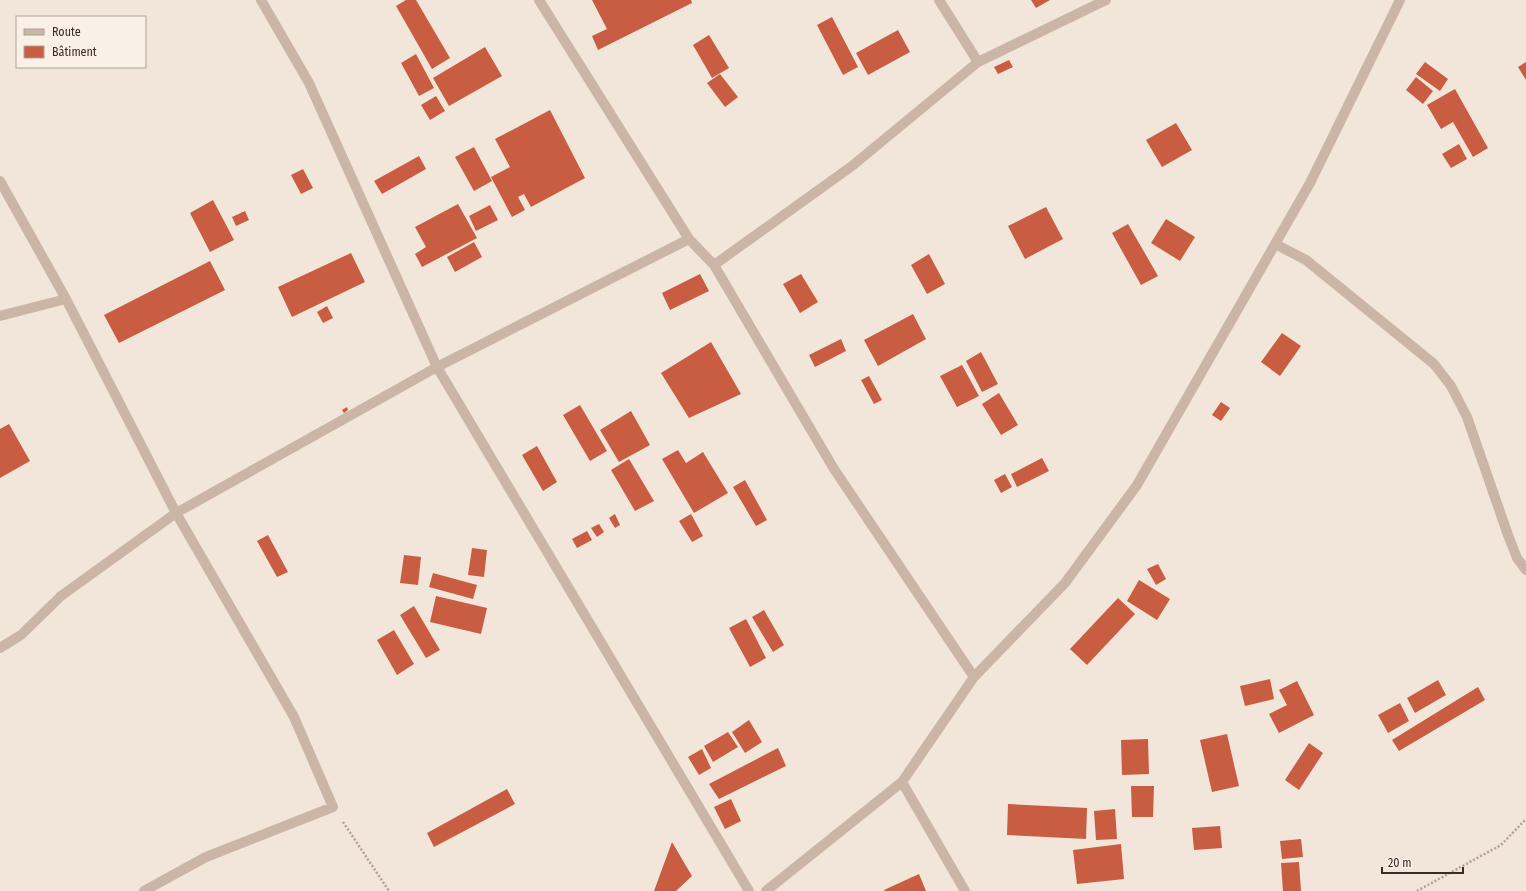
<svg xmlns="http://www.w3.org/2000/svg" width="1526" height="891" viewBox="0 0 1526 891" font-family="'Fira Sans Condensed',sans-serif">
  <rect width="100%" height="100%" fill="#f2e5da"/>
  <path fill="#c85d42" d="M406 0H416L450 58 432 69 396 6Z
    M592 0H691L692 3 598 50 592 36 607 29Z
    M1031 0H1050L1036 8Z
    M832 17 858 67 843 75 817 25Z
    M898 30 910 52 868 75 856 53Z
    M709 35 729 68 712 78 693 45Z
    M485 47 502 76 449 106 433 78Z
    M416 54 434 88 419 96 401 63Z
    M1009 60 1013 67 998 74 994 67Z
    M1425 62 1448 79 1440 91 1416 74Z
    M1526 62V80L1518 67Z
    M720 74 738 97 725 107 707 83Z
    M1416 77 1433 91 1423 104 1406 90Z
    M1455 89 1488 148 1473 157 1453 122 1441 129 1427 105Z
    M436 96 445 111 430 120 421 105Z
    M550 110 585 178 531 207 524 194 518 197 525 210 512 217 491 177 510 167 495 139Z
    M1176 123 1192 150 1162 167 1146 140Z
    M1459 144 1467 159 1451 168 1442 154Z
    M474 147 492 181 474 191 455 157Z
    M419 156 426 169 382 194 374 181Z
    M303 169 313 188 301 194 291 175Z
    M213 200 234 240 210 252 190 213Z
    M458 204 477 238 422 267 415 254 426 247 415 227Z
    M490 205 498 220 476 231 469 216Z
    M1046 207 1063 239 1025 259 1008 226Z
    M245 211 249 220 236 226 232 217Z
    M1166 219 1195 237 1180 261 1151 243Z
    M1128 224 1158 276 1141 285 1112 233Z
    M474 242 482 257 455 272 447 257Z
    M351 253 365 282 292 317 278 287Z
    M929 254 945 284 927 294 911 265Z
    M210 261 225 290 119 343 104 315Z
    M700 274 709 291 670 310 662 293Z
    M801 274 818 302 800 313 783 284Z
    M327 306 333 318 323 323 317 312Z
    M913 314 926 339 878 366 864 340Z
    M1282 333 1301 346 1280 376 1261 362Z
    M841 339 846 351 815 367 809 355Z
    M711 342 741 394 689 418 661 373Z
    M981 352 998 384 982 392 966 361Z
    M962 365 979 396 957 407 940 376Z
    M869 376 882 400 874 404 861 380Z
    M999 393 1018 425 1001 435 982 404Z
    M1221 402 1230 408 1221 421 1212 415Z
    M580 405 607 451 590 461 563 415Z
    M347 407 348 410 344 413 342 410Z
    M631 411 650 445 619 462 600 430Z
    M9 424 30 461 0 478V429Z
    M537 446 557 482 543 491 522 455Z
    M678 450 686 463 703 452 728 493 694 513 662 459Z
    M1042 458 1049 471 1017 487 1011 474Z
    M629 459 654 501 635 511 611 470Z
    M1005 474 1012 487 1001 493 994 480Z
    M745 480 767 520 756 526 733 487Z
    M615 514 620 525 615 528 609 518Z
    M691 514 703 536 692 542 679 521Z
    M599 524 604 532 597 537 591 528Z
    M587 531 592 540 577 548 572 539Z
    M268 535 288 572 277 577 257 541Z
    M472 548 487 550 484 577 468 575Z
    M404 555 421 557 418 585 400 583Z
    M1158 564 1166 579 1156 585 1147 569Z
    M433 573 477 585 473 599 429 587Z
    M1139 580 1170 599 1157 620 1127 601Z
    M436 596 487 608 481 634 430 622Z
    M1118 598 1135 614 1087 665 1070 649Z
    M414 606 440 650 426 658 400 615Z
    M764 610 784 645 773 652 752 617Z
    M746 619 766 658 750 667 729 628Z
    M394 630 414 664 397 675 377 640Z
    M1270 679 1274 699 1245 706 1240 686Z
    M1438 680 1446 695 1415 713 1407 698Z
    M1297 681 1314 715 1279 733 1269 714 1287 705 1279 690Z
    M1478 687 1485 700 1399 751 1392 740Z
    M1400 703 1409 721 1388 733 1378 715Z
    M749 720 762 742 745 753 732 732Z
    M728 732 738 747 713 762 704 746Z
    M1227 734 1239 786 1212 792 1200 740Z
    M1148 739 1149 774 1122 775 1121 740Z
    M1309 743 1323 753 1299 790 1285 780Z
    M778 748 786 766 719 799 709 784Z
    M702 749 711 768 699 775 688 757Z
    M1131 786H1154L1153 817H1132Z
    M507 789 515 804 434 847 427 833Z
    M731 799 741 821 725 829 714 807Z
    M1008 804 1087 808 1086 839 1007 835Z
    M1115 809 1117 839 1096 840 1094 811Z
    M1220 826 1222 848 1194 850 1192 828Z
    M1301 839 1303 857 1282 859 1280 841Z
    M672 842 692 876 676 891H654Z
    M1121 844 1124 879 1077 884 1073 850Z
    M1299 862 1301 891H1283L1281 863Z
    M919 874 926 891H885L884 890Z"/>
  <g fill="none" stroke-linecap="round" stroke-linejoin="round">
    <path stroke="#b69f90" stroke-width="2.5" stroke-dasharray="2 2" stroke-linecap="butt" d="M343 822 389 891
      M1417 891 1501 845 1526 819"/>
    <path stroke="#cab5a6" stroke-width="10" d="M261 0 309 83 437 367 749 891
      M539 0 689 239 714 265 834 469 974 677
      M939 0 978 62
      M0 181 66 299 176 513 294 717 333 807 206 857 144 891
      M1275 244 1306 260 1434 364 1451 386 1467 417 1508 535 1517 558 1526 570
      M714 265 852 166 978 62 1106 0
      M0 316 66 299
      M0 648 21 635 61 596 176 513 437 367 689 239
      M902 782 965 891
      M766 891 902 782 974 677 1065 583 1137 485 1310 183 1400 0"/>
  </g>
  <rect x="16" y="16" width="130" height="52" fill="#f9f0e6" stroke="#aba19a"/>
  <rect x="24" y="29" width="20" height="6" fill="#cab5a6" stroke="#aba19a"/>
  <text x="52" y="36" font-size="12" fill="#362b27">Route</text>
  <rect x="24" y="46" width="20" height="12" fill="#c85d42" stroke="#aba19a"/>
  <text x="52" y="56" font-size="12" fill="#362b27">Bâtiment</text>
  <path d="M1382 867v6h81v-6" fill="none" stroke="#362b27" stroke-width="2"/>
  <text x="1388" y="867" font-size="12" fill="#362b27" stroke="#f9f0e6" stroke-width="3" paint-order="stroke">20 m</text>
</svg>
